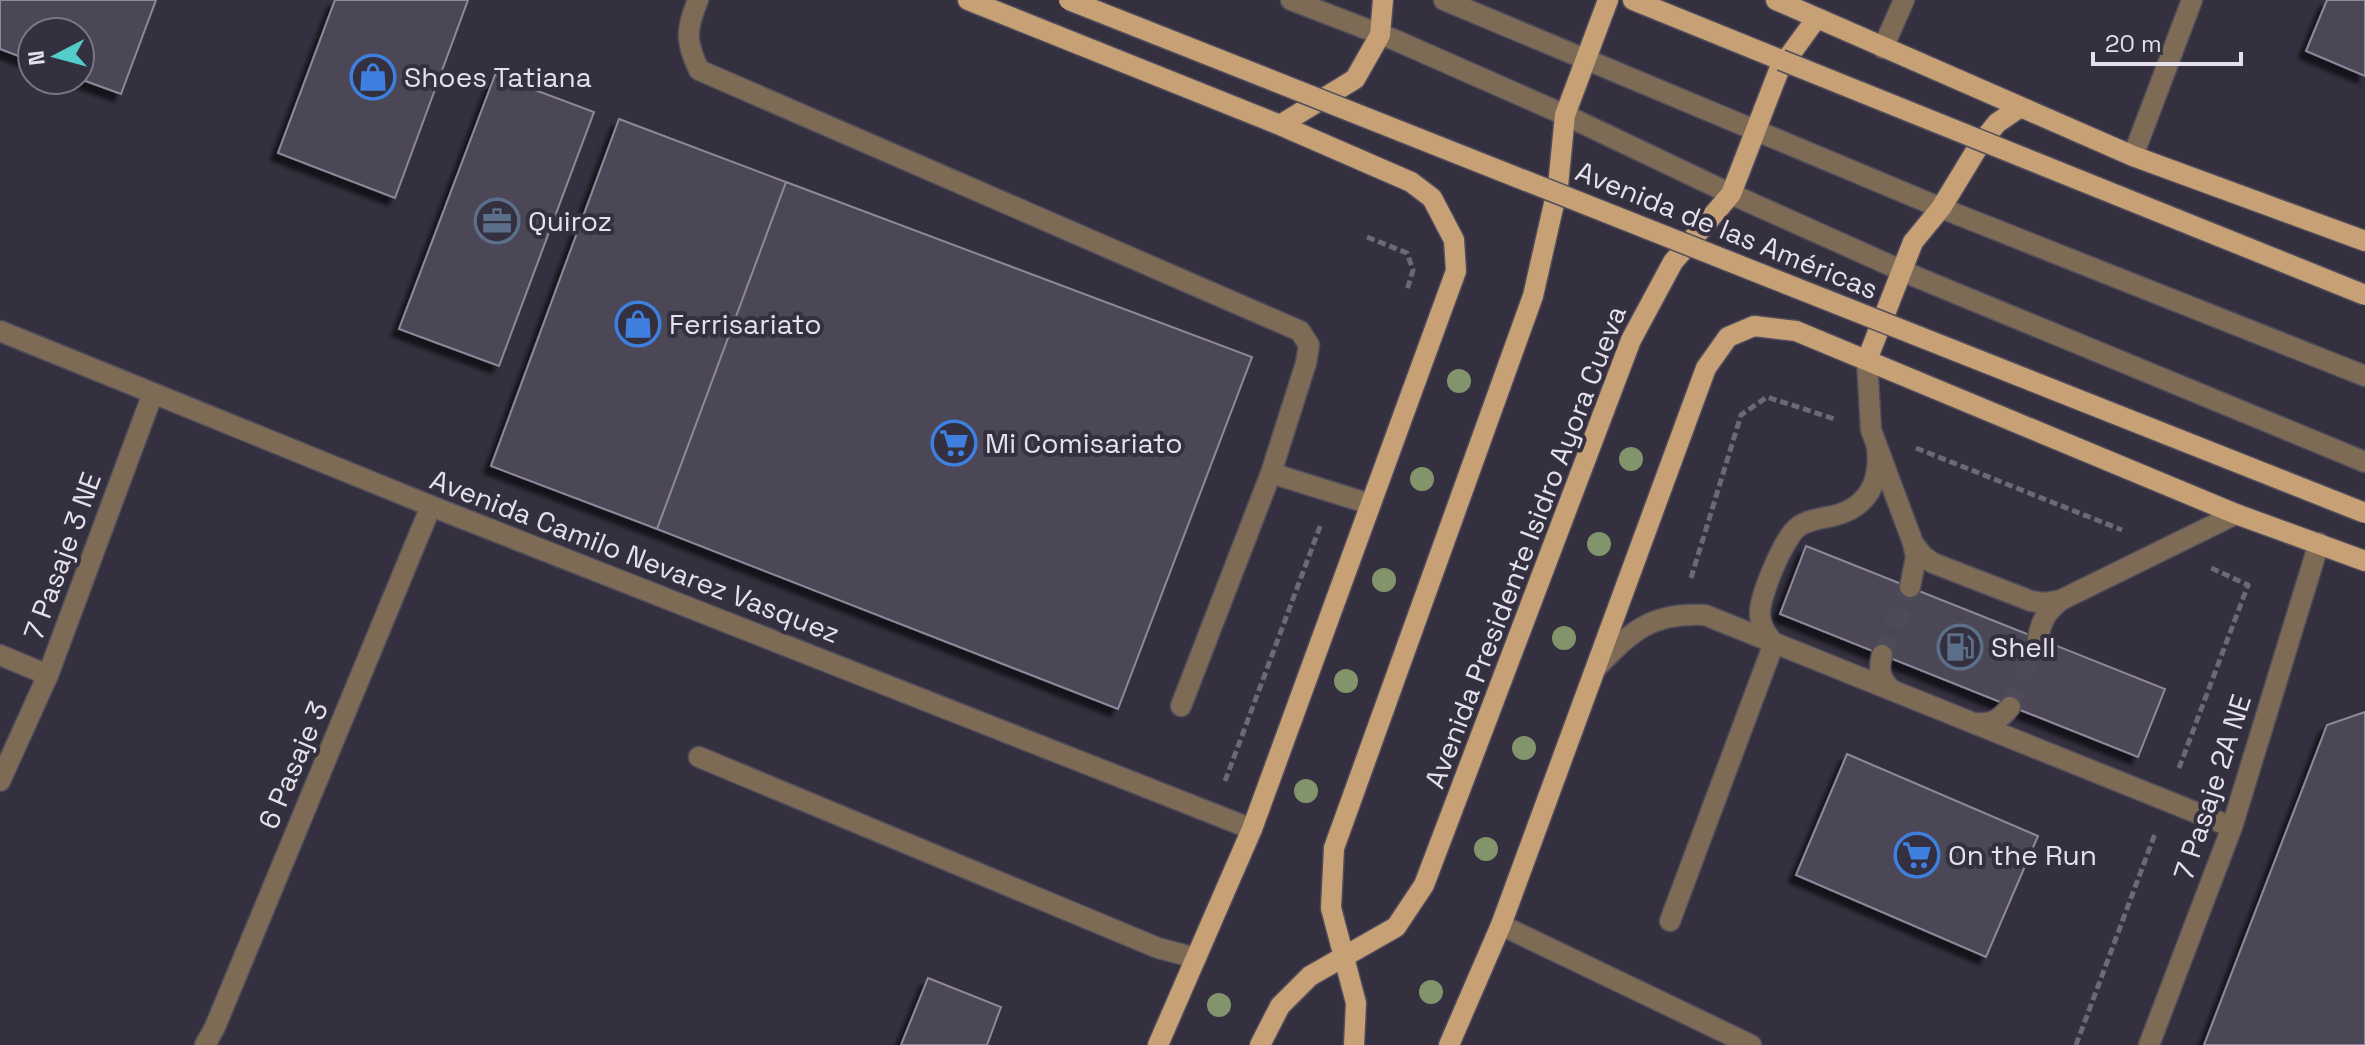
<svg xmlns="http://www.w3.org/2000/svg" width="2365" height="1045" viewBox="0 0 2365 1045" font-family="'Space Grotesk',sans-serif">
  <defs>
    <filter id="shadow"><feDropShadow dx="-7" dy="7" stdDeviation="2" flood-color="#0009"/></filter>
  </defs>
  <rect width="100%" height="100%" fill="#34303f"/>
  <path fill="#4b4656" stroke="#8e899a" stroke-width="2" filter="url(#shadow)" d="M0 0H156L121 94 80 79V32H32V61L0 49Z
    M335 0H468L395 198 278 153Z
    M2327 0H2365V76L2306 51Z
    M495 75 594 112 499 366 399 329Z
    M619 119 786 182 657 529 491 466Z
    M786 182 1252 357 1118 709 657 529Z
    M1806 546 2165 689 2138 757 1780 614Z
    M2365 712V1045H2204L2327 725Z
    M1847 754 2038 836 1986 957 1796 875Z
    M928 978 1001 1007 987 1045H901Z"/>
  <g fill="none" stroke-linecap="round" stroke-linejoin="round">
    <path stroke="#4e4b59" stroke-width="20" stroke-dasharray="20 10" stroke-linecap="butt" d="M1882 655 1910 587
      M2010 707 2038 639"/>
    <g stroke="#504c5b" stroke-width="23">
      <path id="minor" d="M698 0C686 29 685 41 699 70L1300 331 1309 345 1306 363 1271 473 1370 504
        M1291 0 1395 40 1565 115 1731 194 1914 276 2365 462
        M1444 0 1941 208 2365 376
        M1883 48 1904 0
        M2133 156 2192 0
        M0 331 431 506 1252 829
        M1867 360 1871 430 1913 543 1923 556 1933 563 2031 601 2044 603 2061 600 2236 514
        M1910 587 1916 557 1913 543
        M2038 639C2041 621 2046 612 2061 600
        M0 655 48 675
        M1882 655C1878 670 1880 680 1892 690
        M1596 668C1632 631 1651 612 1705 615L2232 827
        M1181 706 1271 473
        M1975 723C1991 725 2001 719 2010 707
        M699 757 1158 948 1196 958
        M0 781 48 675 153 393
        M1670 921 1774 643C1767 636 1761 627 1760 616 1758 599 1784 537 1798 527 1807 520 1822 518 1833 516 1869 507 1881 481 1877 446
        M1501 925 1751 1045
        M205 1045 215 1027 431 506
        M2149 1045 2232 827 2319 543"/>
    </g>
    <g stroke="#504c5b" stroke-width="23">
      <path id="major" d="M968 0 1280 125 1411 182 1432 198 1454 240 1456 271 1252 829 1158 1045
        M1633 0 1781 60
        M1776 0 2133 156 2365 241
        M1280 125 1355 79 1380 35 1383 0
        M1867 360 1913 242 1941 208 1980 144 1997 123 2019 108
        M1260 1045 1280 1006 1310 976 1396 927 1424 885 1631 340 1673 262 1731 194 1779 70 1816 19
        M1354 1045 1356 1003 1331 908 1334 848 1533 296 1558 186 1565 115 1608 0
        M1449 1045 1501 925 1706 368 1728 337 1754 326 1796 331 2236 514 2365 561"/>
    </g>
    <path stroke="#6c6876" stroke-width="5" stroke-dasharray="8 4" stroke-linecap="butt" d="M1367 237 1407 253 1413 270 1407 290
      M1916 448 2122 530
      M1691 578 1741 415 1767 397 1835 419
      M2179 768 2248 585 2209 567
      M1225 781 1321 524
      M2076 1045 2155 834"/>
    <use href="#minor" stroke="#7d6b55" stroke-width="20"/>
    <use href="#major" stroke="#c7a175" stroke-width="20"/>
    <g stroke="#504c5b" stroke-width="23" stroke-linecap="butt">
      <path id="major-bridge" d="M1069 0 2365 513
        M1781 60 2365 295"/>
    </g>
    <use href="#major-bridge" stroke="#c7a175" stroke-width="20"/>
  </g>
  <g fill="#81946c">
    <circle cx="1459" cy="381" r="12"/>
    <circle cx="1631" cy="459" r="12"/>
    <circle cx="1422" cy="479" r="12"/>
    <circle cx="1599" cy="544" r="12"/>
    <circle cx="1384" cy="580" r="12"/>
    <circle cx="1564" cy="638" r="12"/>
    <circle cx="1346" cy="681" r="12"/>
    <circle cx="1524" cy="748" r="12"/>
    <circle cx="1306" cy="791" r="12"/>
    <circle cx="1486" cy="849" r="12"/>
    <circle cx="1431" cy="992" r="12"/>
    <circle cx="1219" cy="1005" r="12"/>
  </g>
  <defs>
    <g id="shop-ring" transform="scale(2.3)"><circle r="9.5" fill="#34303f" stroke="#3f7fe0" stroke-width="1.5"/><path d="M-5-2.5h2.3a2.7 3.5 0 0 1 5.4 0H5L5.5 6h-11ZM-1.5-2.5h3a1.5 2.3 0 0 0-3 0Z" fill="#3f7fe0"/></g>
    <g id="office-ring" transform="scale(2.3)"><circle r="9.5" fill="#34303f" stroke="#5c6f8a" stroke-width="1.5"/><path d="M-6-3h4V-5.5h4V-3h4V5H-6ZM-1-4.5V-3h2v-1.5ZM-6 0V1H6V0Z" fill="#5c6f8a"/></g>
    <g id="supermarket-ring" transform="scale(2.3)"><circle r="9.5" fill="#34303f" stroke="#3f7fe0" stroke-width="1.5"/><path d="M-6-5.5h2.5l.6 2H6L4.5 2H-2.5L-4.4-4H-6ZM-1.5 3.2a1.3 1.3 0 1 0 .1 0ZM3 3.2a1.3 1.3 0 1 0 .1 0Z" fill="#3f7fe0"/></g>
    <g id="fuel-ring" transform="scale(2.3)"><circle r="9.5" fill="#34303f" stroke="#5c6f8a" stroke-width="1.5"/><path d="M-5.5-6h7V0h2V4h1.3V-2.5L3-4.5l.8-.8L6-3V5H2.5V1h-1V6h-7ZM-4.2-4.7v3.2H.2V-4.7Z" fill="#5c6f8a"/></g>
  </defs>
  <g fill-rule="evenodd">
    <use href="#shop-ring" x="373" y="77"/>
    <use href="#office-ring" x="497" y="221"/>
    <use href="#shop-ring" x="638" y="324"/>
    <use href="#supermarket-ring" x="954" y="443"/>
    <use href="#fuel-ring" x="1960" y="647"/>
    <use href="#supermarket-ring" x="1917" y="855"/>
  </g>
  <g text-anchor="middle" stroke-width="8" stroke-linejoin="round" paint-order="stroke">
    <g font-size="28" fill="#e4e1eb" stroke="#34303f" text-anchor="start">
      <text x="404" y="87">Shoes Tatiana</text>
      <text x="528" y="231">Quiroz</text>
      <text x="669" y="334">Ferrisariato</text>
      <text x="985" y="453">Mi Comisariato</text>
      <text x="1991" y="657">Shell</text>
      <text x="1948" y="865">On the Run</text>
    </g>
    <g font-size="28" fill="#e4e1eb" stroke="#34303f">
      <text transform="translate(1727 230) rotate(22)" y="10">Avenida de las Américas</text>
      <text transform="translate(1525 547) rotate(-69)" y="10">Avenida Presidente Isidro Ayora Cueva</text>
      <text transform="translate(62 556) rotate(-70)" y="10">7 Pasaje 3 NE</text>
      <text transform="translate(635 556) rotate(21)" y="10">Avenida Camilo Nevarez Vasquez</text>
      <text transform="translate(293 765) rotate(-67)" y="10">6 Pasaje 3</text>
      <text transform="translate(2212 787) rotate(-72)" y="10">7 Pasaje 2A NE</text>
    </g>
  </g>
  <g transform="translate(56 56) rotate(264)"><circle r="38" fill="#34303f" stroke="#7a7784" stroke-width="2"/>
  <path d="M0-6L14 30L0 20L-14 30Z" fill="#53cdca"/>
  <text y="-12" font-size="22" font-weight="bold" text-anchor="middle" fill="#e4e1eb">N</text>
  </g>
  <path d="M2093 52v12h148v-12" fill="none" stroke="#e4e1eb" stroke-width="4"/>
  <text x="2105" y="52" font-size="24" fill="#e4e1eb" stroke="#34303f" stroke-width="6" paint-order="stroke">20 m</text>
</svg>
